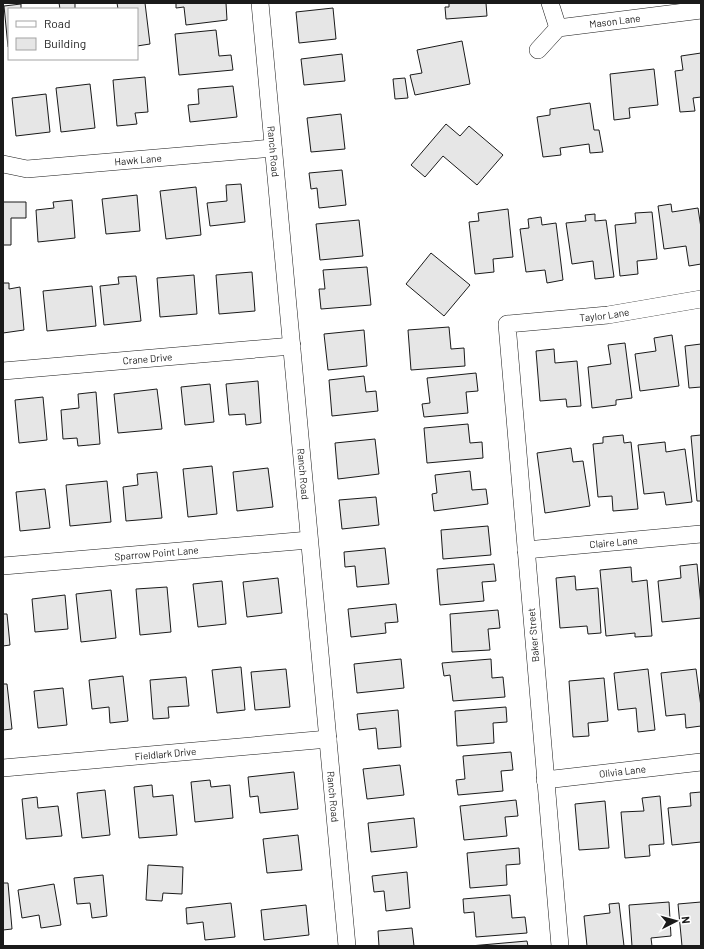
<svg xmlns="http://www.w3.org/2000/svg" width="704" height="949" viewBox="0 0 704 949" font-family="Barlow,sans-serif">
  <rect width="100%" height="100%" fill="#fff"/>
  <path fill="#e6e6e6" stroke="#1a1a1a" d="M59 3H75V9H60Z
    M117 3H145L150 44 137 46V9H118Z
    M176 3H226L227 20 186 25 184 7 176 8Z
    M449 3H486L487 16 446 19 445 7H449Z
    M21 4V9H9V47H8L4 6Z
    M333 8 336 39 299 43 296 12Z
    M216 30 219 56 231 55 233 70 179 75 175 34Z
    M462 41 470 84 415 95 410 75 422 73 417 50Z
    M701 53V97L693 98 695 111 680 112 675 71 683 70 681 56Z
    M342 54 345 81 304 85 301 59Z
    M654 69 658 105 629 108 630 118 614 120 610 74Z
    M145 77 148 112 135 113 137 124 117 126 113 80Z
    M405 78 408 98 395 99 393 79Z
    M90 84 95 128 61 132 56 88Z
    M233 86 237 117 190 122 188 105 199 104 198 89Z
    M46 94 50 132 16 136 12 98Z
    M590 103 594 130H599L603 152 590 153 589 144 560 148 561 155 543 157 537 117 550 115V109Z
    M341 114 345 149 311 152 307 118Z
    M446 124 460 136 469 126 503 155 477 185 443 156 425 177 411 165Z
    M342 170 346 205 319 208 317 188 311 189 309 173Z
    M241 184 245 222 210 226 207 203 227 201 226 185Z
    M196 187 201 235 166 239 160 191Z
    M137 195 140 231 106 234 102 199Z
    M72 200 75 238 38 242 36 210 54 208 53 202Z
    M3 202H26V218H11V245H3Z
    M671 204 672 212 698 208 701 228V264L689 266 686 246 664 249 658 206Z
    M508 209 513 257 493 259 494 272 475 274 469 222 479 221 478 213Z
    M652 212 657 259 637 261 638 274 620 276 615 225 636 223 635 213Z
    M595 214V221L606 220 614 277 595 279 593 261 572 264 566 223 586 221 585 215Z
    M541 217 542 225 556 223 563 280 547 283 545 270 526 272 520 229 529 228 528 219Z
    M359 220 363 256 320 260 316 224Z
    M431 253 470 285 444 316 406 284Z
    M367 267 371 305 321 309 319 289H325L323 270Z
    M252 272 255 311 219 314 216 275Z
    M194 275 197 314 160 317 157 278Z
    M136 276 141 321 104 325 100 286 119 284 118 277Z
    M3 283H9V289L20 287 24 330 3 333Z
    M92 286 96 326 47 331 43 291Z
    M449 327 451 349 464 348 465 366 411 370 408 330Z
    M364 330 367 366 328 370 324 334Z
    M672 335 679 386 640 391 635 354 656 351 654 338Z
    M625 343 632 398 616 400V405L592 408 588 367 611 364 608 345Z
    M701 344V387L689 388 685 346Z
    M554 349 555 363 577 361 581 406 567 407 566 399 540 401 536 351Z
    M476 373 478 391 466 392 468 413 424 417 422 404 430 403 427 378Z
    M364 376 366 392 376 391 378 411 332 416 329 380Z
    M258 381 261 423 246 425 245 414 229 415 226 384Z
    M210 384 214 422 185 425 181 387Z
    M157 389 162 429 118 433 114 394Z
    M96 392 100 444 78 446 77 438 63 439 61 410 79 408 78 394Z
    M43 397 47 440 19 443 15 400Z
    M468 424 470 443 482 442 483 458 427 463 424 428Z
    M623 435 624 443 631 442 638 509 613 511 612 496 598 497 593 444 603 443V437Z
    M701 435V501H697L691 436Z
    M375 439 379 474 338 479 335 443Z
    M665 442 666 452 685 449 692 502 666 505 664 492 644 494 638 445Z
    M571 448 573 462 583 461 590 506 545 513 537 453Z
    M212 466 217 514 188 517 183 469Z
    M268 468 273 507 237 511 233 472Z
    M470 471 472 490 486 489 488 504 434 511 432 494 437 493 435 475Z
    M157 472 162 518 126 521 123 487 138 485 137 474Z
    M107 481 111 522 70 526 66 485Z
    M45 489 50 528 20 531 16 492Z
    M376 497 379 525 342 529 339 500Z
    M488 526 491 555 443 559 441 530Z
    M385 548 389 584 357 587 355 566 345 567 344 552Z
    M494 564 496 581 482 582 484 601 440 605 437 569Z
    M697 564 701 606V618L662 622 658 581 681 578 680 566Z
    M631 567 632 582 647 580 652 636 635 637V633L606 636 600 570Z
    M575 576 576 590 598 588 601 633 588 634 587 626 560 628 556 578Z
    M278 578 282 613 247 617 243 582Z
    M222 581 226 624 198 627 193 584Z
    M167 587 171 632 140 635 136 589Z
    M111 590 116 638 81 642 76 594Z
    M65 595 68 629 35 632 32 599Z
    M396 604 398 622 385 623 386 633 351 637 348 609Z
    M498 610 500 628 488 629 490 650 452 652 450 614Z
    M3 614H7L10 645 3 646Z
    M401 659 404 688 357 693 354 664Z
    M491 659 492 678 503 677 505 697 453 701 450 675 444 676 442 663Z
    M241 667 245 710 217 713 212 670Z
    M286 669 290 707 255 710 251 672Z
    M648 669 655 730 638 732 636 708 618 710 614 673Z
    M696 669 701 707V726L686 728 685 714 666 716 661 673Z
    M123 676 128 721 110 723 109 707 92 709 89 680Z
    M186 677 189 706 168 707 169 718 153 719 150 680Z
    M604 678 608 721 588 723 589 736 573 737 569 681Z
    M3 684H7L12 729 3 730Z
    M63 688 67 725 38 728 34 691Z
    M506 707 507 722 493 723 494 743 457 746 455 711Z
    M398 710 401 747 378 749 376 728 359 730 357 714Z
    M511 752 513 770 501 771 503 791 458 795 456 780 465 779 463 756Z
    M400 765 404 795 367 799 363 769Z
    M294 772 298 809 260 813 258 796 250 797 248 777Z
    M210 780 211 787 230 785 233 818 195 822 191 782Z
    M152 785 153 797 173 795 177 835 139 838 134 787Z
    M105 790 110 835 82 838 77 793Z
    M701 792V842L672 845 668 808 691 806 690 793Z
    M660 796 664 844 649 845 650 856 625 858 621 812 644 811 642 798Z
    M37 797 38 808 58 806 62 836 26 839 22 799Z
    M516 800 518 816 505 817 507 836 464 840 460 806Z
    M605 801 609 848 579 850 575 804Z
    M414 818 417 847 371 852 368 823Z
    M298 835 302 870 267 873 263 839Z
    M519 848 520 864 506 865 507 885 470 888 467 853Z
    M148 865 183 867 182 894 163 893 162 901 146 900Z
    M407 872 410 908 386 911 384 891 374 892 372 876Z
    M103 875 107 916 92 918 90 903 77 904 74 878Z
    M3 883H8L12 929 3 930Z
    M54 884 61 925 41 928 39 915 22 918 18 890Z
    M510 895 512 918 525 917 527 933 476 937 474 912 464 913 463 899Z
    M669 902 671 936 651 938 652 946H632L629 905Z
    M701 902V946H682L678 904Z
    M231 903 235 937 205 940 203 922 187 924 186 908Z
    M619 903 624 946H587L584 916 610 913 609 904Z
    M306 905 309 935 264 940 261 910Z
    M412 928 414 946H379L378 931Z
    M527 941 528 946H470Z"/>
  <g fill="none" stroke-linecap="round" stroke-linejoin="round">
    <g stroke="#1a1a1a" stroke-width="18">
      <g id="minor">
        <path id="s1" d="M260 3 347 946"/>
        <path d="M550 3 558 28"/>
        <path id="s2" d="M538 50 558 28 701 10"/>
        <path id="s3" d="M3 164 27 169 273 148"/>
        <path id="s4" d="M3 371 292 346"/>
        <path id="s5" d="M526 550 701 534"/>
        <path id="s6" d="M3 566 309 540"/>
        <path id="s7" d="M3 768 328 739"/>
        <path id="s8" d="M545 780 701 762"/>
        <path id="s9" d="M560 946 507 324 608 315 701 299"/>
      </g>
    </g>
    <use href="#minor" stroke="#fff" stroke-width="17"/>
  </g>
  <g text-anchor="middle" stroke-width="3" stroke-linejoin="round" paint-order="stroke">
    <g font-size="10" fill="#1a1a1a" stroke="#fff">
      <text dy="4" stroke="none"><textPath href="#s2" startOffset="87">Mason Lane</textPath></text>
      <text dy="4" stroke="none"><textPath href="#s1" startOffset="149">Ranch Road</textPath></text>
      <text dy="4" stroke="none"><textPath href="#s3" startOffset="136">Hawk Lane</textPath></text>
      <text dy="4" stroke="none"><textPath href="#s9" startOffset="722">Taylor Lane</textPath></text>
      <text dy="4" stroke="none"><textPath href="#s4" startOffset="145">Crane Drive</textPath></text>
      <text dy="4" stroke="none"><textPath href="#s1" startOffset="473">Ranch Road</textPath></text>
      <text dy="4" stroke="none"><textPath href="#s5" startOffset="88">Claire Lane</textPath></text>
      <text dy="4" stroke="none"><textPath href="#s6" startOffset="154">Sparrow Point Lane</textPath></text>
      <text transform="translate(533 635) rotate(-95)" y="4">Baker Street</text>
      <text dy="4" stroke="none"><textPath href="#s7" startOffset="163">Fieldlark Drive</textPath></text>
      <text dy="4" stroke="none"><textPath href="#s8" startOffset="78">Olivia Lane</textPath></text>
      <text dy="4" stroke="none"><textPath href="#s1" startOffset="797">Ranch Road</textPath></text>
    </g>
  </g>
  <rect width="704" height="949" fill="none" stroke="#1a1a1a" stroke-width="8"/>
  <rect x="8" y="8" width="130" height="52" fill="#ffffff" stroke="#a3a3a3"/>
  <rect x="16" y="21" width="20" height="6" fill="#ffffff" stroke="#a3a3a3"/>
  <text x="44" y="28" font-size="12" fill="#1a1a1a">Road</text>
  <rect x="16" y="38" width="20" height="12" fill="#e6e6e6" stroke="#a3a3a3"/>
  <text x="44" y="48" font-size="12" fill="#1a1a1a">Building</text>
  <g transform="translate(676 921) rotate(84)" stroke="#ffffff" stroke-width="3" paint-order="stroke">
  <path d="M0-3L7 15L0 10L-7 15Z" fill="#1a1a1a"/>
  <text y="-6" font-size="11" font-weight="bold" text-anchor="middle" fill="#1a1a1a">N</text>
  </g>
</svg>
